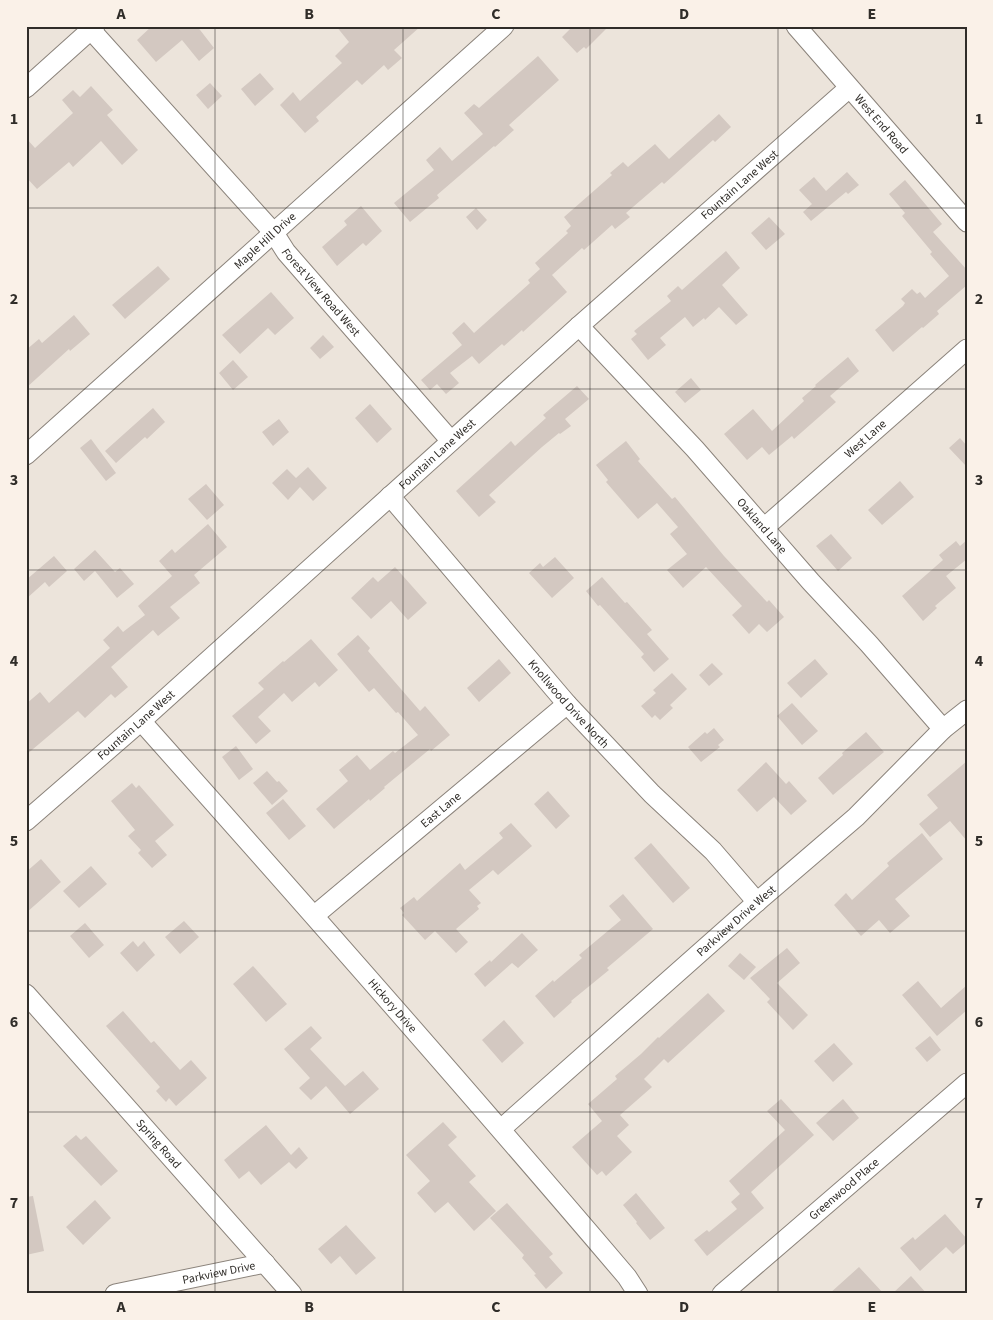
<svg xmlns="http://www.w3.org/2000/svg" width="993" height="1320" viewBox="0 0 993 1320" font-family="'Source Sans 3',sans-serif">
  <rect width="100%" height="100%" fill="#ece4db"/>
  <path fill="#d3c8c1" d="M152 26H197L214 48 199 61 182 40 156 62 137 40Z
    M336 26H421L394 50 402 58 388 70 384 65 362 85 357 80 316 117 319 121 305 133 280 105 293 92 300 101 342 63 335 56 349 42Z
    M573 26H609L586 49 584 47 577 53 562 37Z
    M538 56 559 80 509 125 514 130 495 147 494 146 437 195 439 198 410 222 394 203 434 170 426 160 440 147 452 161 483 134 464 113 474 104 479 108Z
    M260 73 274 89 255 106 241 89Z
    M210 83 222 96 208 109 196 95Z
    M91 86 113 110 107 115 138 150 122 165 101 141 73 167 69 162 37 189 26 177V138L35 148 73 113 62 100 73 90 80 97Z
    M719 114 731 127 715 142 713 140 664 184 662 182 626 213 630 217 615 229 612 225 584 250 582 248 552 275 567 292 523 332 522 330 504 346 502 344 479 364 472 356 450 373 459 383 446 394 437 384 430 390 421 380 462 345 452 333 464 322 474 333 530 283 528 280 540 269 535 263 568 233 566 231 571 226 564 217 612 175 610 173 623 162 628 167 655 144 669 159Z
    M847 172 859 185 848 194 846 192 811 221 803 212 812 204 799 190 814 177 826 191Z
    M905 180 942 224 933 232 967 270V285L937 311 939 314 923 328 922 327 893 352 875 330 903 306 905 303 901 299 912 289 917 294 920 292 925 298 949 276 930 254 932 252 902 216 905 213 889 194Z
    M361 206 382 231 366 246 363 243 337 266 322 247 347 225 344 221Z
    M476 208 487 220 477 230 466 217Z
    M769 217 785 234 766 250 751 233Z
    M726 251 740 268 722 285 748 315 736 325 719 307 705 320 704 318 693 327 685 317 660 338 666 345 648 360 631 339 637 334 634 331 671 301 667 296 678 286 682 290Z
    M158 266 170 279 125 319 112 305Z
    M271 292 294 318 275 335 268 328 240 354 222 335Z
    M74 315 90 334 70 351 69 349 26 388V350L39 339 42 343Z
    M323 335 334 347 320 359 310 348Z
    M848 357 859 371 830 396 836 402 794 439 792 436 769 455 762 447 747 460 724 434 753 409 772 431 804 401 802 398 816 386 815 385Z
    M233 360 248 377 233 390 219 373Z
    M691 378 701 390 685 403 675 392Z
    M577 386 589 399 565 419 571 426 560 434 559 433 542 447 489 495 496 502 479 517 456 491 511 441 515 446 546 418 543 415Z
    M370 404 392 429 377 443 355 418Z
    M153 408 165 422 147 439 145 437 116 463 105 451Z
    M279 419 289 432 273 446 262 432Z
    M960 438 967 446V467L949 448Z
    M91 439 116 473 106 481 80 448Z
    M626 441 640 459 638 461 672 499 675 497 724 556 752 586 767 602 769 600 784 617 767 632 759 624 749 634 732 615 742 606 706 567 683 588 667 570 687 554 670 534 678 527 657 503 638 519 606 482 608 480 596 465Z
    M308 467 327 488 313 501 300 487 288 500 272 483 287 469 296 478Z
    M900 481 914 497 882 525 868 510Z
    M206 484 224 505 207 520 188 499Z
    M208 524 227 547 194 575 200 583 170 607 180 618 158 636 153 630 111 667 128 687 115 698 111 694 85 718 78 711 26 755V704L40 692 49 703 110 648 103 640 118 626 123 632 145 615 138 606 172 576 159 561 172 549 175 553Z
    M831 534 852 558 838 571 816 546Z
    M967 540V559L946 576 956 588 935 606 937 608 923 621 902 596 943 560 939 555 956 541 960 546Z
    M95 550 115 572 120 568 134 584 117 598 95 571 84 581 74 569Z
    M54 556 67 571 49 587 45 582 26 599V580Z
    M555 557 574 578 552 598 529 573 540 563 543 567Z
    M395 567 427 603 408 620 391 601 371 619 351 598 373 577 378 582Z
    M602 577 625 603 627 602 652 630 647 634 669 659 654 672 641 657 644 654 600 605 598 606 586 591Z
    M358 635 370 648 368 651 420 711 425 706 450 735 431 751 430 749 384 787 385 788 370 801 369 799 334 829 316 809 348 781 339 770 357 755 370 770 393 751 395 753 418 735 398 712 396 713 374 688 369 692 337 654Z
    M311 639 338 670 319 687 315 682 292 702 284 693 258 717 271 731 256 744 232 716 264 689 258 683 283 661 284 662Z
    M499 659 511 673 479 702 467 688Z
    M815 659 828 674 801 698 787 683Z
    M712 663 723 674 709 686 699 675Z
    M672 673 687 689 670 705 673 708 660 720 655 715 652 718 641 706 656 693 653 690Z
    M792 703 818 731 802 745 777 716Z
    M714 728 724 740 718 745 720 747 701 762 688 747 705 732 707 734Z
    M866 732 884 752 833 795 818 778 843 755 842 753Z
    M236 746 253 769 239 780 222 757Z
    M967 761V841L950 821 930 837 919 824 938 808 927 795Z
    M766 762 786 784 789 781 807 801 791 815 774 797 757 812 737 790Z
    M267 771 277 782 279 781 288 791 272 805 253 783Z
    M132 783 136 788 139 785 174 825 155 841 167 855 152 868 138 853 141 850 128 836 135 830 111 801Z
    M548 791 570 816 556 829 534 804Z
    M283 799 306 826 289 840 266 813Z
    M511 823 532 846 498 875 493 870 469 890 481 903 477 906 479 909 456 929 468 942 456 953 435 931 425 940 402 915 404 913 400 908 414 897 417 901 460 863 465 870 503 838 499 833Z
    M922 833 943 859 895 899 910 916 890 933 879 920 861 936 834 905 846 893 852 900 889 866 887 863Z
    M651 843 690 888 673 903 634 858Z
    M41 859 61 882 26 913V872Z
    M91 866 107 884 79 908 63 891Z
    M623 894 653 929 607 968 609 970 571 1001 572 1002 554 1018 535 996 553 980 554 982 582 958 579 955 621 920 609 906Z
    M184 921 199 937 180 954 165 937Z
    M85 923 104 945 89 958 70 936Z
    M522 933 538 950 518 968 512 963 485 987 474 974 490 960 491 962Z
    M133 941 138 947 144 941 155 955 137 972 120 953Z
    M787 948 800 963 777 983 808 1015 793 1030 767 1002 770 999 750 978Z
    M740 953 756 967 744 980 728 966Z
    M253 966 287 1004 266 1022 233 984Z
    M918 981 941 1008 967 985V1010L937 1036 902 995Z
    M708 993 725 1011 668 1063 664 1059 644 1079 652 1087 620 1115 629 1125 617 1136 632 1152 606 1176 602 1171 597 1175 572 1147 602 1121 588 1104 617 1079 615 1076 641 1054 658 1037 659 1038Z
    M123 1011 151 1043 154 1041 180 1070 191 1060 207 1078 176 1106 169 1098 166 1102 156 1091 160 1087 106 1026Z
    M504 1020 524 1043 502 1063 482 1040Z
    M311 1026 322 1038 310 1049 345 1086 363 1071 379 1089 350 1114 326 1086 311 1100 299 1088 310 1078 284 1049Z
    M930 1036 941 1050 927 1062 915 1048Z
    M834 1043 853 1064 833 1082 814 1061Z
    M781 1099 814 1135 751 1192 764 1208 707 1256 694 1240 707 1230 709 1232 737 1209 731 1202 740 1194 729 1181 785 1130 767 1111Z
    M843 1099 859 1118 833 1141 816 1123Z
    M443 1122 457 1137 448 1145 476 1176 469 1182 496 1211 474 1231 448 1202 435 1213 417 1193 430 1181 406 1155Z
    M266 1125 291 1155 299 1147 308 1158 296 1169 289 1162 261 1185 249 1171 239 1179 224 1160Z
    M76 1135 81 1140 86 1136 118 1171 101 1186 63 1146Z
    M636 1193 665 1228 650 1240 636 1223 637 1222 623 1205Z
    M33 1196 44 1251 26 1255V1197Z
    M95 1200 111 1218 83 1245 66 1227Z
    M507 1203 553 1254 549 1257 563 1273 546 1289 534 1275 536 1274 522 1258 524 1255 490 1218Z
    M945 1214 967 1239V1242L953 1254 946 1247 920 1271 900 1248 913 1237 915 1240Z
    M346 1225 376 1258 356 1275 340 1256 331 1264 318 1249Z
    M859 1267 884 1294H829Z
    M911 1276 927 1294H892Z"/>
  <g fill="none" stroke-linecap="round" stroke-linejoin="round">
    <g stroke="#8b837b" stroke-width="21">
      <g id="minor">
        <path id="s1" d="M796 26 967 222"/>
        <path id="s2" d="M91 30 274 233 286 252 451 441"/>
        <path d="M26 88 95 26"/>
        <path id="s3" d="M579 326 695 449 811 582 869 644 943 729"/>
        <path id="s4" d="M26 455 504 26"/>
        <path id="s5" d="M390 496 567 704 652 794 713 851 757 902"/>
        <path id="s6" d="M764 528 967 349"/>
        <path id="s7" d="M141 721C305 905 467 1089 627 1277L638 1294"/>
        <path id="s8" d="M26 821 141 721 579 326 849 88"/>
        <path id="s9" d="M315 915 567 704"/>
        <path id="s10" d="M26 994 292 1294"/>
        <path id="s11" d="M501 1129 757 902 856 817 943 729 967 710"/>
        <path id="s12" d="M115 1294 265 1263"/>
        <path id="s13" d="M722 1294 967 1083"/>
      </g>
    </g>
    <use href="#minor" stroke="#fff" stroke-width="19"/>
  </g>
  <path fill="none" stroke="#302d29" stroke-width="1" stroke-opacity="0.55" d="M215 26V1294M403 26V1294M590 26V1294M778 26V1294M26 208H967M26 389H967M26 570H967M26 750H967M26 931H967M26 1112H967"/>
  <g text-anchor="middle" stroke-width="5" stroke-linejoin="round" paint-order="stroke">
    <g font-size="12" fill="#302d29" stroke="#faf1e8">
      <text dy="4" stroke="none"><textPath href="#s1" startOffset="130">West End Road</textPath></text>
      <text dy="4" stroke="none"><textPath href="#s8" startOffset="956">Fountain Lane West</textPath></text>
      <text dy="4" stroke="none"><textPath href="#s4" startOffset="321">Maple Hill Drive</textPath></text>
      <text dy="4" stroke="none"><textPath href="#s2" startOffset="349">Forest View Road West</textPath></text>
      <text dy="4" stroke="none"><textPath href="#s6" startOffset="135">West Lane</textPath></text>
      <text dy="4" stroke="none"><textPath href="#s8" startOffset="551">Fountain Lane West</textPath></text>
      <text dy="4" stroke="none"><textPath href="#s3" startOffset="271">Oakland Lane</textPath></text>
      <text dy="4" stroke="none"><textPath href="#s5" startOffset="274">Knollwood Drive North</textPath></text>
      <text dy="4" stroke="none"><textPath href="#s8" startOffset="146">Fountain Lane West</textPath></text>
      <text dy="4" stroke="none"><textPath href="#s9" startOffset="164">East Lane</textPath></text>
      <text dy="4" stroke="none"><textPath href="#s11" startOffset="314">Parkview Drive West</textPath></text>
      <text dy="4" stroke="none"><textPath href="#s7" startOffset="380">Hickory Drive</textPath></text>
      <text dy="4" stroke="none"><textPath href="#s10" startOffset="200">Spring Road</textPath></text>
      <text dy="4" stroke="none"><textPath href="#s13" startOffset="161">Greenwood Place</textPath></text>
      <text dy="4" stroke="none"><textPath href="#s12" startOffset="106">Parkview Drive</textPath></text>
    </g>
  </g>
  <rect width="993" height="1320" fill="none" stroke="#faf1e8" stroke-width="55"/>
  <rect x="28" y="28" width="938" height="1264" fill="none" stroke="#302d29" stroke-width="2"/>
  <g font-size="16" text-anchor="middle" font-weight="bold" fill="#302d29">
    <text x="121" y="19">A</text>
    <text x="309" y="19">B</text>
    <text x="496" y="19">C</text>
    <text x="684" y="19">D</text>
    <text x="872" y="19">E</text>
    <text x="14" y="124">1</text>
    <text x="979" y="124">1</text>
    <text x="14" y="304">2</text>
    <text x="979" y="304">2</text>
    <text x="14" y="485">3</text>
    <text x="979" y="485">3</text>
    <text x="14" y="666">4</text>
    <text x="979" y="666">4</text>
    <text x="14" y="846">5</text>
    <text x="979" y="846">5</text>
    <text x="14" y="1027">6</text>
    <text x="979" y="1027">6</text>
    <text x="14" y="1208">7</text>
    <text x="979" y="1208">7</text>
    <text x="121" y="1312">A</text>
    <text x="309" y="1312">B</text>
    <text x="496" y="1312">C</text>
    <text x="684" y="1312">D</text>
    <text x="872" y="1312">E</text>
  </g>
</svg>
